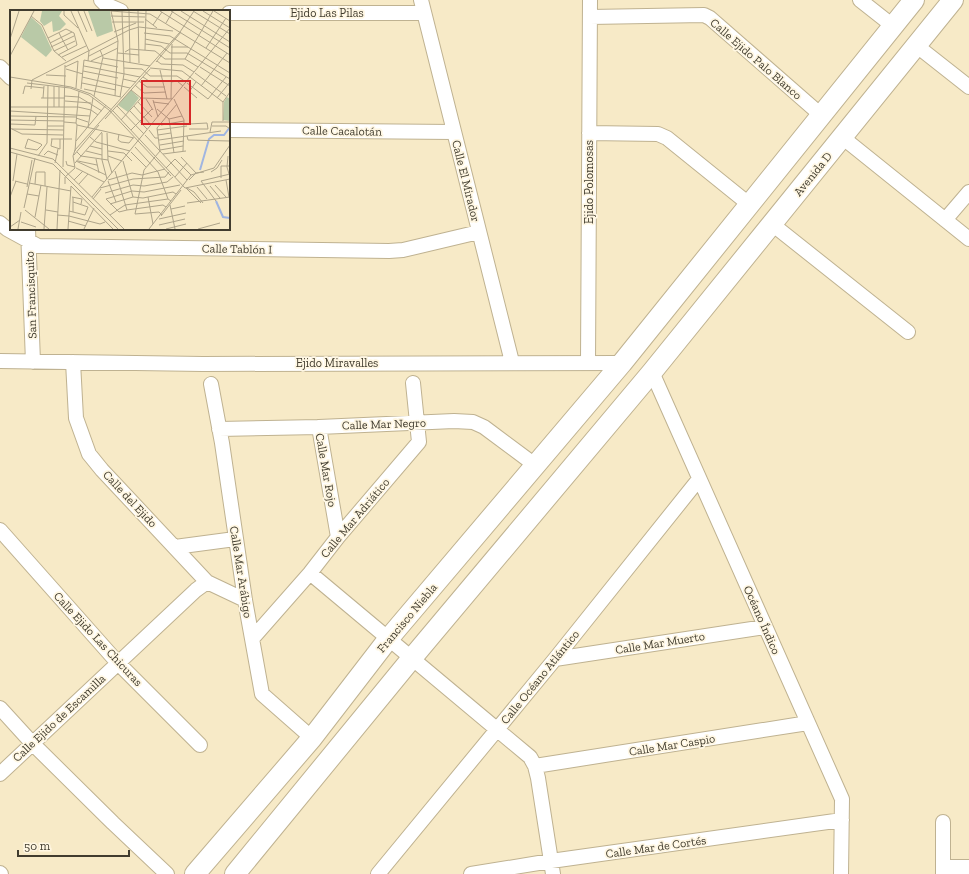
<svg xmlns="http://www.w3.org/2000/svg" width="969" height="874" viewBox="0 0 969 874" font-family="'Zilla Slab',serif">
  <rect width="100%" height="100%" fill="#f7eac7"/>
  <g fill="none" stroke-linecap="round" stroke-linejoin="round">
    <g stroke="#bfb291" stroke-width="16">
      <path id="street" d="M101 0 105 4 121 11
        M421 0 512 362
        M860 0 893 26
        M229 13H424
        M590 17 704 15 710 18 821 115
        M917 46 969 87
        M0 67 11 78
        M229 130 454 132
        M589 133 658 134 667 138 750 205
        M842 137 969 239
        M945 220 969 192
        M0 223 7 229 38 246 389 251 403 250 479 232
        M772 224 908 332
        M28 229 33 362
        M0 361 203 364 622 363
        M73 362 76 418 89 454 102 470 207 582 245 600
        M588 363 590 0
        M652 372 842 799 841 874
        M211 384 222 443 245 600 262 694 312 738
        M319 427 338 537
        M219 429 319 427 454 421 473 422 484 427 535 465
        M0 530 118 663 200 745
        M175 547 235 539
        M310 573 530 757 535 766 538 778 553 874
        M252 639 310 573 338 537 419 442 413 383
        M555 659 765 627
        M0 708 32 743 113 823 167 874
        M535 766 808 723
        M0 774 196 590 207 582
        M943 822V874
        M943 867H969
        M0 873 1 874
        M378 874 555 659 699 479
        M471 874 551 861 842 820"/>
    </g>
    <g stroke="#bfb291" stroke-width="22">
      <path id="secondary" d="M195 874 312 738 389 638 622 363 914 0
        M235 874 412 658 652 372 953 0"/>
    </g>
    <use href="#street" stroke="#fff" stroke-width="14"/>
    <use href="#secondary" stroke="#fff" stroke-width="20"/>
  </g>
  <g text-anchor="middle" stroke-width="3.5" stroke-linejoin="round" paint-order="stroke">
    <g font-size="12" fill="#413c2e" stroke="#fff7e3">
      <text x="327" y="17">Ejido Las Pilas</text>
      <text transform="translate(756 59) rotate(41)" y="4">Calle Ejido Palo Blanco</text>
      <text transform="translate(342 131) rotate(1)" y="4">Calle Cacalotán</text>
      <text transform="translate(813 174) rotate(-51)" y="4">Avenida D</text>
      <text transform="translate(466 181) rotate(76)" y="4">Calle El Mirador</text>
      <text transform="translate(589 182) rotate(-90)" y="4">Ejido Polomosas</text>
      <text transform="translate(237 249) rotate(1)" y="4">Calle Tablón I</text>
      <text transform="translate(31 295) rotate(-92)" y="4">San Francisquito</text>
      <text x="337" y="367">Ejido Miravalles</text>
      <text transform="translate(384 424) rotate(-2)" y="4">Calle Mar Negro</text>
      <text transform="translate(326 470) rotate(80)" y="4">Calle Mar Rojo</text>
      <text transform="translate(130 499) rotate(47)" y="4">Calle del Ejido</text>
      <text transform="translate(355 518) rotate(-50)" y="4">Calle Mar Adriático</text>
      <text transform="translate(241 572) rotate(81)" y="4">Calle Mar Arábigo</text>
      <text transform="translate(407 618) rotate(-50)" y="4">Francisco Niebla</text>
      <text transform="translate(762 620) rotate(66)" y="4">Océano Índico</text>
      <text transform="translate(98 639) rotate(47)" y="4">Calle Ejido Las Chicuras</text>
      <text transform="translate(660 643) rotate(-9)" y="4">Calle Mar Muerto</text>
      <text transform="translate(540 677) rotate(-51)" y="4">Calle Océano Atlántico</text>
      <text transform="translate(59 718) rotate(-43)" y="4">Calle Ejido de Escamilla</text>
      <text transform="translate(672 745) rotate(-9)" y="4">Calle Mar Caspio</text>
      <text transform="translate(656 847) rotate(-8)" y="4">Calle Mar de Cortés</text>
    </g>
  </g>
  <g transform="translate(10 10)">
    <rect width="220" height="220" fill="#f7eac7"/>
    <path d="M32 1H52L49 6 56 14 50 20 43 22 42 11 34 16 30 11ZM78 1H100L103 21 87 27ZM21 7 31 16 42 40 36 47 11 27ZM121 80 129 88 118 102 108 95ZM217 87 220 89V111L213 110 214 92Z" fill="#b9c9a7"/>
    <path fill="none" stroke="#a0b5e1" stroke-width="2" d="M190 160 199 129 204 125H214L220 117M206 191 213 207 220 208"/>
    <path fill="none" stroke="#aea48a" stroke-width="1" d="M54 1V5L68 18M61 1 79 41 78 51M68 1 77 22M74 1 82 21M101 1 140 4 220 53M101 1 108 31 105 86M119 1 120 53M128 1 129 53M150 1 220 45M161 1 220 38M171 1 220 32M183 1 220 24M193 1 220 18M204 1 220 11M21 6 32 15 44 41 56 51M101 6 135 7M135 9 147 18M102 12H134M156 13 163 1M143 15 152 2M104 22 126 13M49 23 58 40M134 23 160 26 220 63M38 28 56 19 64 23 67 35 48 45M0 29 9 1M135 29 159 34M40 33 62 22M135 34 151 36 160 43H177L220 69M41 37 64 26M161 37H178M196 38 216 8M135 40 136 1M44 41 65 31M115 42 120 39 145 41 155 49H175L188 57M108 43 129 45M0 46 24 1M79 46 108 31M52 47 76 36M93 48 140 56M175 49 203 1M81 51 108 38M147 51 151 54 173 55 184 62M146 52 171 22M74 56 130 67M55 57 68 51 66 78M190 57 220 76M114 58 132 59 140 66H167L176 72M140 58 172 61 213 92V111M56 59 73 64M150 60 157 89M73 61 108 68M185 63 216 86M36 65 56 66M0 67 61 77 81 84 103 101 175 178M72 67 120 78M133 67 139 71H153M113 69 126 72M129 71 137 77H155M161 72 167 71 173 76M17 73 60 78 79 85 99 100 161 166M72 73 106 80M177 73 198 89 216 67M125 75 134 83 156 82M191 76 217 43M174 77 187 88M21 79 22 70 119 20 129 17 163 21M71 79 74 50 108 57M74 79 111 87M121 80 131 88M179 82 186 72M13 84 15 76 34 78M54 86 69 87 92 101M84 86 93 47 90 40M110 87 114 64 112 1M31 88H55M33 88 34 76M131 88 162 89M207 88 220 72M136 89 143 100M161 89 162 34M164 89 174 110 173 141M143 90 148 107M55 91 81 93M128 92 142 107M143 92 159 94M213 92 220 82M107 96 134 124M124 96 141 115M0 97H68L81 100 88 105M44 97V76M49 97V77M147 99 159 109 164 143M0 101 80 106M120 101 137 119M0 106 66 107M66 108 78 112M95 109 140 59M159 109 172 106M0 110 54 111M111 110 131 88M54 112 66 113M66 113 67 115 124 128M66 113 69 81M0 114 25 115 26 106M179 114 197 113 198 119M151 115 174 111M37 116H54M202 116H216L220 119M78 117 83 88M0 118 12 124 53 125M2 119 54 120M179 119H198M121 120 142 99M139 120 145 128H148M147 120 177 116M200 122 202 112H220M92 123V150L97 169M97 123 98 150 102 163M109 124 108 130 111 132 119 133 123 128M135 125 177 170M148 125 161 123M177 126 178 130 220 131M80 127 86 132 120 141M18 129 31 134 32 135 27 140 15 138ZM41 129H62M42 129 41 136 50 139V129M149 130 211 121M66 131 96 95M150 135 174 131M80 136 92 139M125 137 148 162 158 189M0 138 43 149 114 219M150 140 173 136M65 141 67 115M76 141 92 145M98 141 114 143 122 151M0 142 43 154 108 219M67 142 71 146 98 150M121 142 136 157M153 144 176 141M34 145 38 141 48 145M64 145 89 115M28 146 37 133 38 75M98 146 112 151M218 146 217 157 219 164M171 147 186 163M86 149 89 163M56 151 57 155 65 157M66 151 96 165M68 151 87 155M113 151 123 187M45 153 48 139M65 153 92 122M53 157 55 55M66 158 94 172M156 158 165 149 181 165M105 161 117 200 153 195 156 197M201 162 207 158 212 150M165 167 177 153M211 168V156H220M64 170 73 161M98 170 122 163 132 165 155 159M179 170 186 163 194 162M216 170 219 187M3 171 7 144M5 171 17 174M98 171 106 192M19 173 61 181M25 174 26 162H35V176M55 174V167L65 158 63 146 65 140 170 22 184 1M69 174 78 164M205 175 216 187M61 176 103 219M200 176 210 188M17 177 22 150M187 177 197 189M90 178 123 169 155 167 159 162M175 178 220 169M176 178 191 193M177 178 184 182 193 193M95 183 123 175 134 176 157 172 163 167M17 184 29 186M0 187 6 171M62 187 72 189 71 194M82 187 220 18M138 187 143 214M83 189 91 179M206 191 191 171 220 164M177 193 220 187M100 194 123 187 133 188 163 182 166 184M160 195 165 219M14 198 25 148M161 199 175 196M15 200 39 219M36 200 48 202M117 200 109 202 96 189 122 181 134 182 170 175M59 201 75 205 78 197 63 192M63 202V187M47 205 59 206M100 205 115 195 158 189 161 191M152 205 149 202 125 204 134 160 150 141 147 118 167 94M59 206 90 214 95 212M151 206 171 180M25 207 31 175M149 209 176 203M58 211 76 216M11 212 26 217M149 215 175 209M0 217 10 210M8 219 11 202M34 219 37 177M47 219 50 160M58 219 61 176M74 219 84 198M139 219 181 165 204 158 220 135M156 219 176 214M188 219 210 213"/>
    <path fill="#d62828" fill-opacity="0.15" stroke="#d62828" stroke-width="2" d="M132 71H180V114H132Z"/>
    <rect width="220" height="220" fill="none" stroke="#413c2e" stroke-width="2"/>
  </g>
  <path d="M18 850v6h111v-6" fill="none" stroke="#413c2e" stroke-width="2"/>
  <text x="24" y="850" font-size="12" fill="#413c2e" stroke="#fff7e3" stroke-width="3" paint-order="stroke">50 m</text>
</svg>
